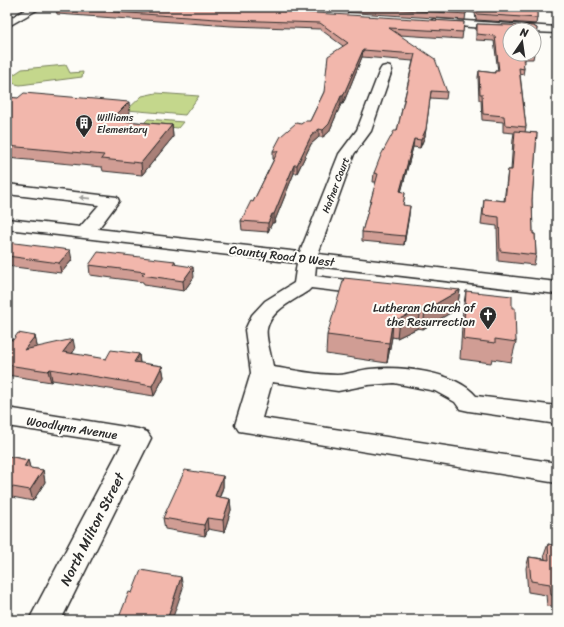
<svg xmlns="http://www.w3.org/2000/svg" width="564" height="627" viewBox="0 0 564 627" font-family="Sriracha,sans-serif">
  <rect width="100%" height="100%" fill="#fdfcf7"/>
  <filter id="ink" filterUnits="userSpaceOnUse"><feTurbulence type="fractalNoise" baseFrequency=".025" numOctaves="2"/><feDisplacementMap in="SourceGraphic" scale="8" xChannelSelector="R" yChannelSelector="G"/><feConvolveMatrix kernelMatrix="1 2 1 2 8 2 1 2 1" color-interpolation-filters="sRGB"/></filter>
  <g filter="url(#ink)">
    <path fill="#c4d78c" stroke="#78815c" d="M66 65 70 73 83 72 82 77 20 85 7 82V79L22 69Z
      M156 93 199 96 185 115 127 110 142 96Z
      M148 119 183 122 178 128 143 124Z"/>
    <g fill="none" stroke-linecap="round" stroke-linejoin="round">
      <g stroke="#2b2b2b" stroke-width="3">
        <path id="minor" d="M30 7H42L7 27V20Z
          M436 19 557 27V33L534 32V30H510L432 24 431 22 432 20Z
          M386 66 390 67 392 70 371 131 354 154 318 254 557 282V294L316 266 315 276 370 283 377 285 380 289 377 293 370 295 311 288 308 291C293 301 271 310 267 329 265 337 272 358 273 367 294 370 316 375 337 375 348 375 359 370 370 369 401 366 455 371 476 396L557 406V424L469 411 460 409 455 402 435 391 394 383 368 385 338 391 272 382 262 418 557 463V483L239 431 235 425 251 373 245 330 252 315 265 301 294 283 297 263 7 229V219L80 227 99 205 7 194V184L117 197 119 201 98 229 300 252 339 154 357 130 380 70 382 67Z
          M7 408 138 429 147 432 151 438 61 620H29L122 444 7 426Z"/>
      </g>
      <use href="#minor" fill="#fdfcf7" fill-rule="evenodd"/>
    </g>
    <path fill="#d09d94" stroke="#2b2b2b" d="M265 7H544L543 9H537V18L536 24 476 20 475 13 466 12 465 20Z
      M56 8 464 22 462 39 400 35 447 92 446 99 430 98 425 136 420 148 413 147 401 192 405 193 403 205 409 215 404 245 362 241V232L376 182H373L374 173 397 131 413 61 362 57 343 104H341L329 132 323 137H319L311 144 297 173H294L274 223H272L268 232 242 230 241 221 253 202 274 159H273V151L301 124 310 121 324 92 343 46 320 29 231 26 57 14Z
      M477 24 533 26 537 28 535 42H534V30H510V54H534L533 59H525V63H523L524 69 523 75 520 74 526 127 525 132 537 133 532 200 533 234H535L536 255 534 265 498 261 497 226 481 224 484 199 504 201 508 170H511L513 139 514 133 503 132V122L482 120 481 100H479L478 77 479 71 495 73V71H498L494 41 476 40V29Z
      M7 97 130 113 123 121 172 125 173 137 142 175 103 171 102 167 7 158Z
      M7 242 72 260 61 273 7 266Z
      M175 261 176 265 194 277 184 291 144 285 143 282 90 275 89 265Z
      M460 290 457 309 423 329 418 328 397 338 392 337 387 363 326 354 327 335Z
      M466 291 512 308 516 342 511 362 492 359 491 363 460 359 463 309Z
      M35 336 37 346V347L75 349 72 354 106 359 139 354 140 363 162 366 164 377 154 396 52 380 51 382 7 375V339L13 340Z
      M7 456 28 460 30 468 43 470 45 482 33 501 7 496Z
      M223 476V487L220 497 230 499 231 510 224 532 208 529 205 536 165 529 163 518Z
      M548 544 557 546V608L547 606 546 595 528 592 526 568 529 557 545 559 544 555Z"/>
    <path fill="#a98078" stroke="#2b2b2b" d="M7 7H15L7 11Z
      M363 50 362 57 343 104V96Z
      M431 91 425 136 420 148 421 140Z
      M341 96V104L329 132 323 137V130Z
      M129 102 130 113 113 131 111 120Z
      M172 125 173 137 142 175 141 163Z
      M319 129V137L311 144 297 173V165L311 136Z
      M414 139 413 147 399 200 400 191Z
      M294 165V173L274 223V214Z
      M410 206 409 215 404 245 405 236Z
      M272 214V223L268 232V223Z
      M70 250 72 260 61 273 59 263Z
      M193 267 194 277 184 291 183 281Z
      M460 290 457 309 423 329 425 310Z
      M421 309 418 328 397 338 399 319Z
      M393 318 392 337 387 363 389 343Z
      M35 336 37 346 26 360 24 350Z
      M73 339 75 349 66 363 63 352Z
      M139 354 140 365 134 362Z
      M162 366 164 377 154 396 152 386Z
      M50 369 52 380 51 382 48 371Z
      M28 460 31 471 24 467Z
      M43 470 45 482 33 501 30 490Z
      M223 476V487L216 508 215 496Z
      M230 499 231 510 224 532 223 520Z
      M207 518 208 529 205 536 204 525Z
      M7 527 11 541 7 547Z
      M181 577 183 588 172 620H167Z"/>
    <path fill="#f2b7ac" stroke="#2b2b2b" d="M57 7H216L464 22 463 32 389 28 435 59 447 92 431 91 426 129 421 140 414 139 400 191 405 193 403 205 410 206 405 236 362 232 378 174 374 173 381 155 394 131H397L415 54 363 50 343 96H341L329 124 323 130 319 129 311 136 297 165H294L274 214H272L268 223 241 221 251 201 253 202 278 151H273L281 136 296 123 301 124 305 121H310L324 92 328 56 348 43 320 23 231 20 56 8Z
      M358 7H467L466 14Z
      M476 7H537V18L477 14Z
      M477 24 533 26 537 28 536 36H534V30H510V54H526V57H523L524 69 519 68 526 127 505 125 504 116 483 114 482 94H480L479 71 495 73V71H499L495 36 477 34Z
      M24 93 129 102 111 120 172 125 141 163 101 159 104 155 7 146V97L18 98Z
      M515 131 537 133 532 200 533 234H535L536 255 500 251 499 217 483 215 484 199 505 201 508 170H512Z
      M7 242 70 250 59 263 7 256Z
      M98 252 175 261 173 264 193 267 183 281 142 275 145 272 89 265Z
      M344 278 460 290 425 310 421 309 399 319 393 318 389 343 327 335Z
      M466 291 512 296V308H515L516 342 495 339V343L463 339Z
      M18 333 35 336 24 350 73 339 63 352 106 359 111 350 139 354 134 362 162 366 152 386 50 369 48 371 7 365V339L13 340Z
      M7 456 28 460 24 467 43 470 30 490 7 486Z
      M185 470 223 476 215 496 230 499 223 520 207 518 204 525 163 518Z
      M548 544 557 546V596L551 595 550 584 531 581 529 557 549 560Z
      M141 570 181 577 167 620H118L129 592 132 593Z"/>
    <defs><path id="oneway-solid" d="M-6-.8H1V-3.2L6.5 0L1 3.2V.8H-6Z"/></defs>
    <use fill="#9e9e9b" href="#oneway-solid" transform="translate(85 198) rotate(-174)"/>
  </g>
  <defs>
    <g id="building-pin" transform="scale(0.9)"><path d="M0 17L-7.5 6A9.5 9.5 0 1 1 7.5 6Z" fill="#2b2b2b" stroke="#fdfcf7"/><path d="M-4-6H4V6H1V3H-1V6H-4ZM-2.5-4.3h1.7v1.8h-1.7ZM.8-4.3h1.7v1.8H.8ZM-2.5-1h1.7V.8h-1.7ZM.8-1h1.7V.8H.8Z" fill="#fff"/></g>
    <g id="church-pin" transform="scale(0.9)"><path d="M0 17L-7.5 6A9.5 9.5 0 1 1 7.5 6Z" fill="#2b2b2b" stroke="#fdfcf7"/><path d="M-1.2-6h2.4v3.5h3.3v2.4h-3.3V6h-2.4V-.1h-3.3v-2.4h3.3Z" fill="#fff"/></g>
  </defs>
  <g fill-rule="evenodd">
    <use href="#building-pin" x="84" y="123"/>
    <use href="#church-pin" x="488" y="315"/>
  </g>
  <g text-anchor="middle" stroke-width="4" stroke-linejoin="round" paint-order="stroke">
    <g font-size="10" fill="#2b2b2b" stroke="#fdfcf7" text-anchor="start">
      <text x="97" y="121">Williams<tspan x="97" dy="12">Elementary</tspan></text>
    </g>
    <g font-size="10" fill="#2b2b2b" stroke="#fdfcf7">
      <text transform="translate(335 185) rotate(-69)" y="4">Hafner Court</text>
    </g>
    <g font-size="12" fill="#2b2b2b" stroke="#fdfcf7">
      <text transform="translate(282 256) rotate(7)" y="4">County Road D West</text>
      <text transform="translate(72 428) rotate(9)" y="4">Woodlynn Avenue</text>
    </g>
    <g font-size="12" fill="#2b2b2b" stroke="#fdfcf7" text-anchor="end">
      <text x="475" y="312">Lutheran Church of<tspan x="475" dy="14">the Resurrection</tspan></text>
    </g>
    <g font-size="14" fill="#2b2b2b" stroke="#fdfcf7">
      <text transform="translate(92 529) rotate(-63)" y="5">North Milton Street</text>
    </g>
  </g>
  <rect width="564" height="627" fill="none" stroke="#fdfcf7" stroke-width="24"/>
  <rect x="12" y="12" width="540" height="603" fill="none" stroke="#2b2b2b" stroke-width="1.5" filter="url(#ink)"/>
  <g transform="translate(522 42) rotate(13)"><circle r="19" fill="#fdfcf7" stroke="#a9a8a5"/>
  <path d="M0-3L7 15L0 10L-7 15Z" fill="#2b2b2b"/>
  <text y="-6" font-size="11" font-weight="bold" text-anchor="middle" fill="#2b2b2b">N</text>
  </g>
</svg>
